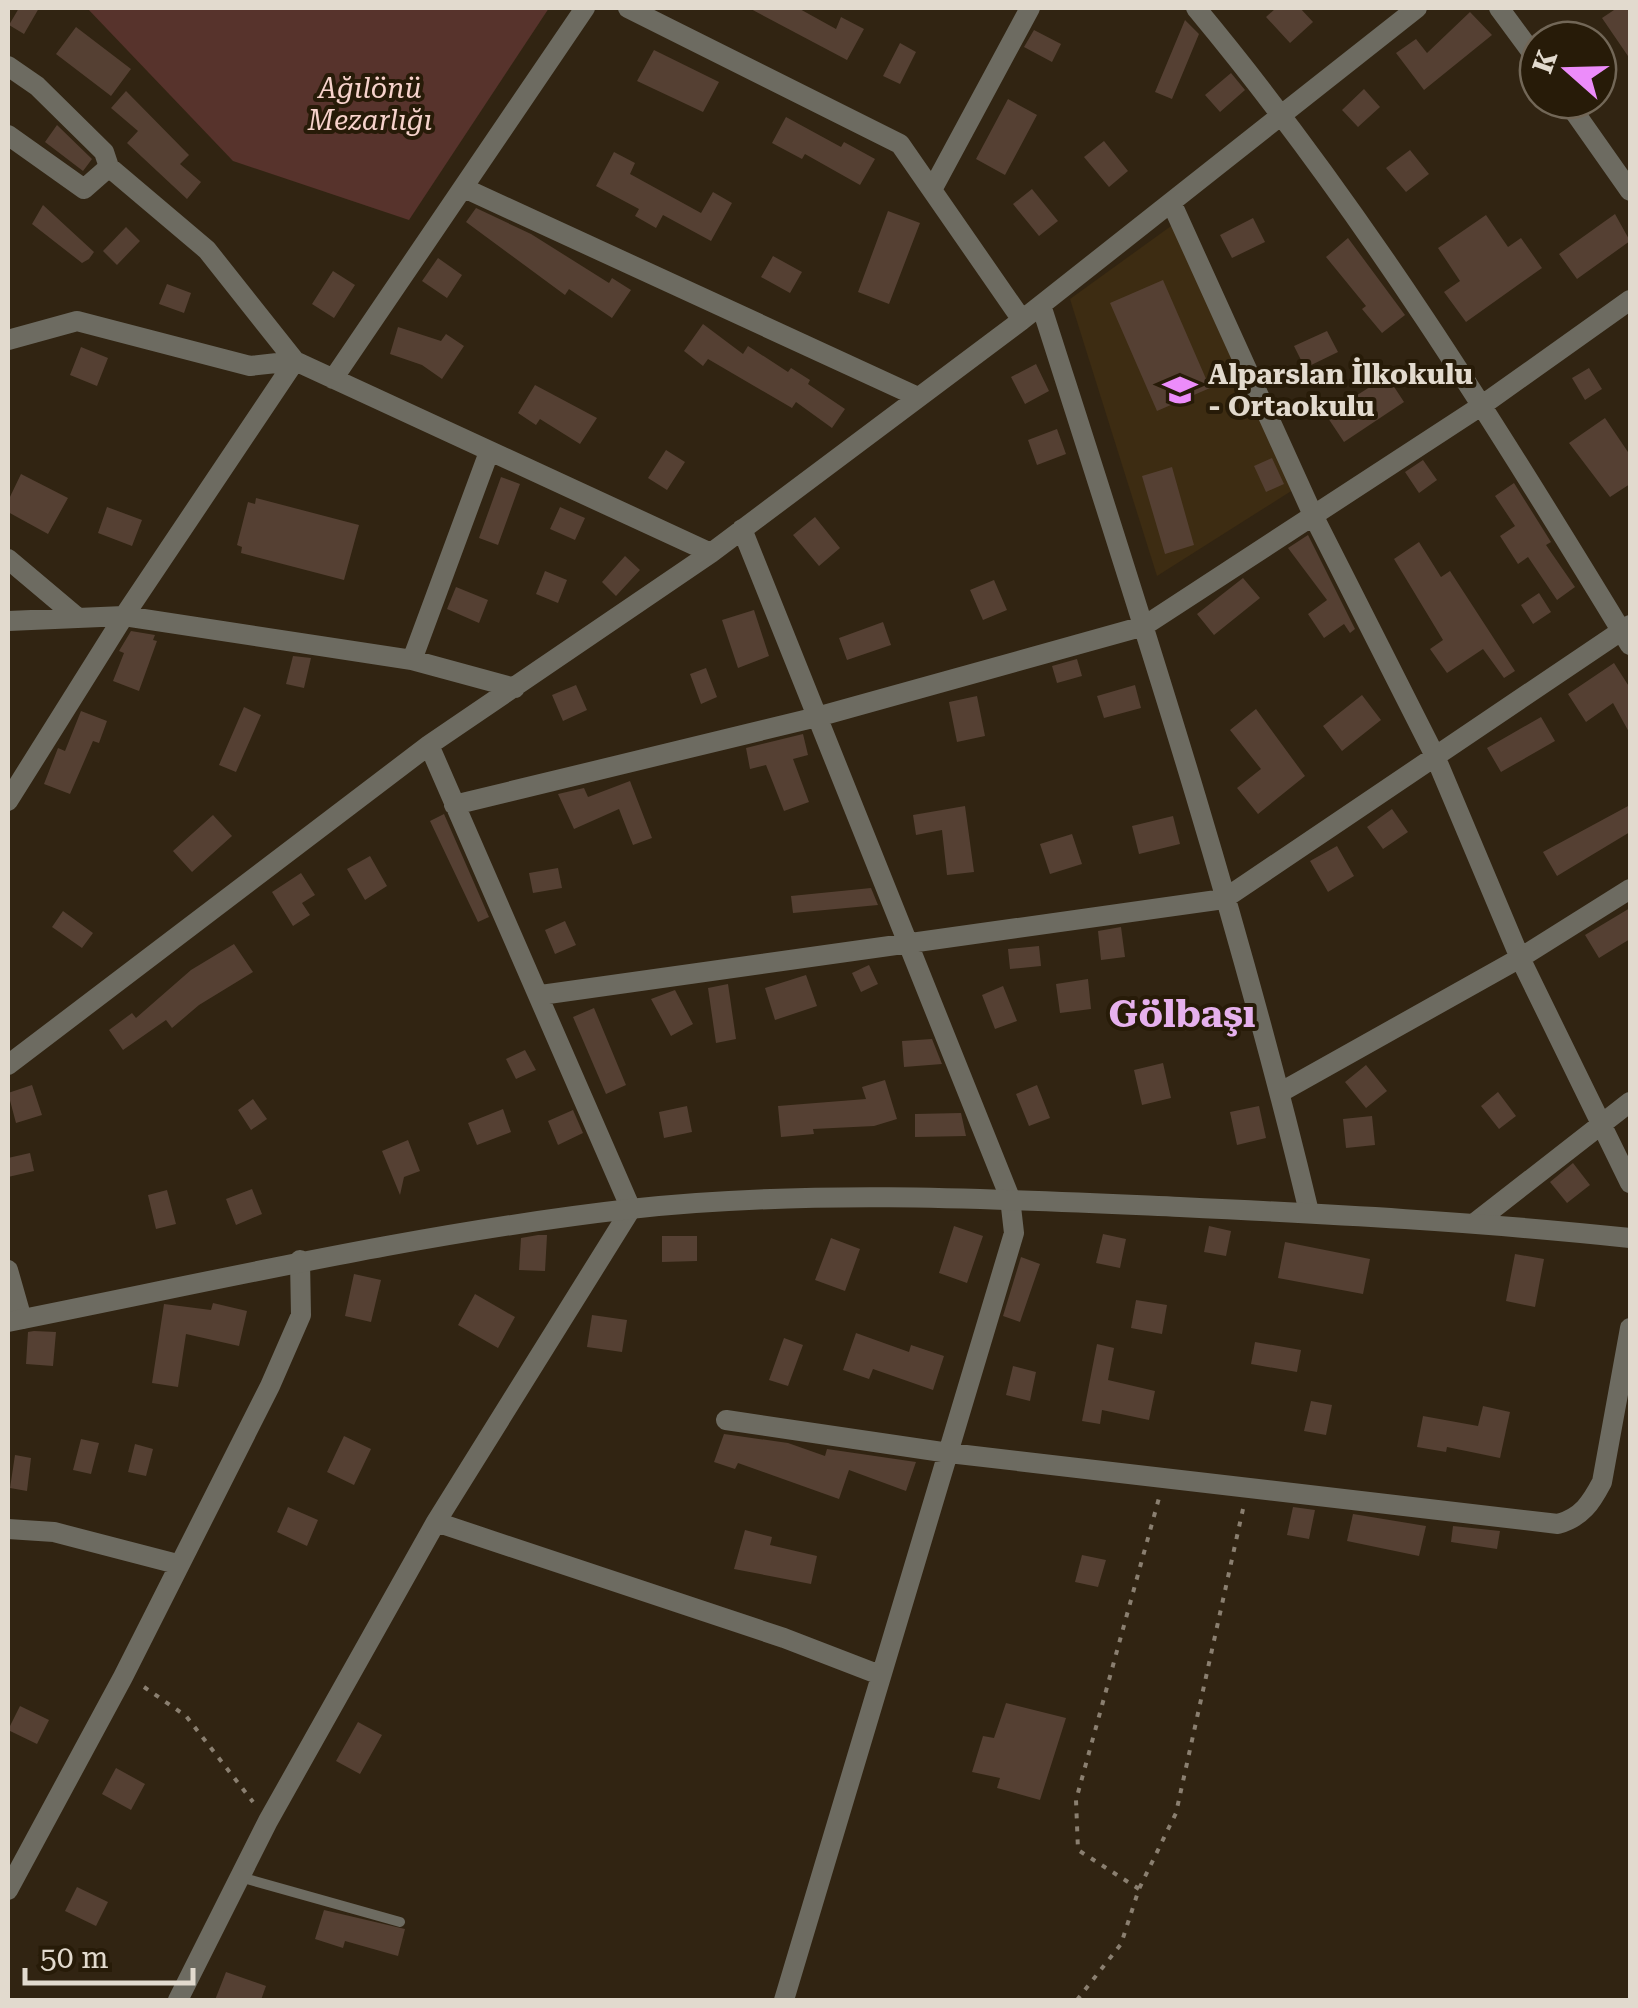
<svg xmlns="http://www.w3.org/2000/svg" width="1638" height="2008" viewBox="0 0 1638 2008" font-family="'Roboto Serif',serif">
  <rect width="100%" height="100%" fill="#312412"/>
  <path fill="#3d2c12" d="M1178 221 1307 481 1157 576 1070 299Z"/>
  <path fill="#57332c" d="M87 8H549L409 220 233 161Z"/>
  <path fill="#554033" d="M19 8H39L24 34 9 25Z
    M749 8H798L836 29 841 17 864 29 847 60Z
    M1276 8H1300L1313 22 1290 43 1266 17Z
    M1617 8H1630V59L1602 18Z
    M1470 12 1492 35 1424 90 1396 53 1416 39 1427 53Z
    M1185 20 1199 34 1172 99 1155 92Z
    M76 27 131 69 111 96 56 54Z
    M1034 30 1061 44 1052 62 1024 47Z
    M900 43 916 52 900 84 883 76Z
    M654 50 719 82 703 112 637 81Z
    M1231 73 1245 90 1220 112 1205 95Z
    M1364 89 1380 107 1358 127 1342 110Z
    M126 91 189 155 180 164 201 182 187 199 127 143 138 131 111 108Z
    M1008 99 1037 115 1005 175 976 159Z
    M786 117 841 147 844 142 875 159 860 185 805 154 802 159 772 143Z
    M57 125 92 159 83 171 45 142Z
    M1104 141 1128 171 1109 187 1084 157Z
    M1410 150 1429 174 1406 192 1386 168Z
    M614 152 635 163 630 174 701 213 713 192 732 203 711 241 663 215 656 228 635 216 639 209 596 186Z
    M1032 189 1058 221 1039 236 1013 204Z
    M43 205 94 252 89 259 82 263 32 224Z
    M476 208 531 234 609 283 612 278 631 290 612 318 569 289 565 295 466 222Z
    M888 211 920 223 889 304 858 292Z
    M1615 214 1630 241 1577 279 1559 254Z
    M1486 215 1508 247 1521 238 1542 268 1466 322 1444 292 1460 281 1438 248Z
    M1253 218 1265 242 1232 258 1220 235Z
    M126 227 140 241 117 265 103 251Z
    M1348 238 1405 315 1382 333 1362 309 1366 306 1326 257Z
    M773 256 802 272 790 293 761 277Z
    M438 258 462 275 447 298 422 281Z
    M333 271 355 285 334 318 312 304Z
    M1163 280 1210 388 1157 411 1110 303Z
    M167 284 191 293 184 313 159 304Z
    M703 324 743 354 748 346 788 372 791 368 810 380 808 384 845 409 832 428 796 402 792 408 708 359 703 366 684 351Z
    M398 327 441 341 446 334 464 346 442 379 422 365 390 354Z
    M1327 331 1338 352 1305 368 1294 346Z
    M81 347 108 358 97 386 70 375Z
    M1036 364 1049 391 1025 404 1011 377Z
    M1589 368 1602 389 1585 400 1572 378Z
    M1387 376 1404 402 1344 442 1326 415Z
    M535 385 597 418 580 444 540 419 536 425 518 413Z
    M1605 418 1630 455V484L1610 497 1569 443Z
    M1057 429 1066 454 1037 465 1028 440Z
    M666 450 685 462 667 490 648 478Z
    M1272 458 1284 484 1266 492 1254 466Z
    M1423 460 1437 480 1419 493 1405 472Z
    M1172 467 1194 545 1165 554 1142 476Z
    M21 474 68 498 48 534 8 512V501Z
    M501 477 520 484 498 545 479 538Z
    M1514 483 1551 542 1546 545 1575 587 1557 600 1528 557 1518 564 1500 536 1515 526 1495 496Z
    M256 498 359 525 344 580 241 553 242 547 237 545 248 502 255 504Z
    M107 507 142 520 132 546 98 533Z
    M560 507 585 518 575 540 550 529Z
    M815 517 840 548 819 566 793 535Z
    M1308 535 1355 629 1350 633 1344 624 1324 638 1308 614 1327 600 1288 548Z
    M1419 542 1441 577 1450 571 1515 671 1504 678 1483 649 1447 673 1430 649 1443 640 1394 559Z
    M625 556 640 570 616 596 602 582Z
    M545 571 567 580 558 603 536 594Z
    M1243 578 1260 598 1214 635 1197 614Z
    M994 580 1007 610 983 620 970 590Z
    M456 587 488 600 479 623 447 609Z
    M1539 593 1551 612 1533 624 1521 605Z
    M754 610 769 656 738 668 722 620Z
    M883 622 891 645 847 660 839 638Z
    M131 631 155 635 153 640 157 641 139 691 113 681 124 653 119 651Z
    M293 656 311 658 304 688 286 684Z
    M1077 659 1082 676 1057 683 1052 666Z
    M1614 663 1630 688V734L1613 703 1586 722 1568 694Z
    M706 668 717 697 701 704 690 674Z
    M576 685 587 710 563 721 552 695Z
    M1135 685 1141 708 1104 718 1097 696Z
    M1362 695 1381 720 1342 751 1323 726Z
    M977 696 985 736 957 742 949 702Z
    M244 707 261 715 236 772 219 765Z
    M1256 709 1305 776 1258 814 1237 788 1261 769 1230 730Z
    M81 711 107 721 99 743 93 741 70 794 44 784 58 748 65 751Z
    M1541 717 1555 741 1501 772 1487 748Z
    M803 734 808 755 793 759 809 802 784 811 766 765 750 769 746 748Z
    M630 781 652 838 633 845 619 809 574 829 558 794 584 788 588 797Z
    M1630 805V832L1557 876 1543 852Z
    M965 806 974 872 947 875 942 830 916 835 913 815Z
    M1392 809 1408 832 1383 849 1367 827Z
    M444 814 489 917 478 922 430 821Z
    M213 815 232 836 192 872 173 851Z
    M1173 816 1180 844 1139 854 1132 826Z
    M1072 834 1082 864 1050 874 1040 844Z
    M1337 846 1354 876 1328 892 1310 861Z
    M370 856 387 886 365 900 347 869Z
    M558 868 562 888 533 893 529 873Z
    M301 873 315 895 302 903 310 915 293 926 272 892Z
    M871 888 878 905 793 913 791 896Z
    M1630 908V939L1599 958 1585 935Z
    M63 911 93 933 82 948 52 927Z
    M565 921 576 945 555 954 545 930Z
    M1121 927 1125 957 1101 960 1098 931Z
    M234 944 253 972 199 1005 172 1028 166 1020 123 1050 109 1030 132 1013 136 1018 191 970Z
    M1039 946 1041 966 1010 969 1008 949Z
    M869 965 878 984 861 992 852 973Z
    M806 975 817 1006 775 1020 765 988Z
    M1088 979 1091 1009 1060 1013 1056 984Z
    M728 984 736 1039 716 1043 708 988Z
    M1003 986 1017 1021 995 1029 982 995Z
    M675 990 693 1024 671 1036 651 999Z
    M594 1008 626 1085 606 1094 573 1017Z
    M932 1039 942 1064 904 1067 902 1041Z
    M525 1050 536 1070 516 1079 506 1059Z
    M1163 1063 1171 1098 1142 1105 1134 1070Z
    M1366 1065 1387 1091 1366 1108 1345 1082Z
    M885 1080 897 1119 874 1126 813 1129 814 1134 781 1137 778 1106 866 1099 862 1087Z
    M32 1085 42 1115 16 1123 8 1093Z
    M1037 1085 1050 1118 1029 1126 1016 1094Z
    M1498 1092 1516 1116 1499 1129 1481 1106Z
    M253 1099 267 1119 251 1130 238 1110Z
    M687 1106 692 1132 664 1138 659 1112Z
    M1259 1106 1266 1138 1237 1145 1230 1112Z
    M503 1109 511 1132 477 1145 468 1123Z
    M573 1110 583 1133 558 1145 548 1121Z
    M961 1113 966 1136 915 1137V1114Z
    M1372 1116 1375 1145 1346 1148 1343 1119Z
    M408 1140 420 1171 404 1177 400 1195 382 1151Z
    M30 1153 34 1171 8 1177V1158Z
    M1573 1163 1590 1185 1567 1203 1550 1182Z
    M252 1189 262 1214 236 1225 226 1199Z
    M167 1190 176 1224 156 1229 148 1195Z
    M954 1226 983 1236 967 1283 939 1273Z
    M1209 1226 1231 1231 1226 1256 1204 1252Z
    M1103 1234 1126 1239 1120 1268 1096 1263Z
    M538 1235H547L545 1271 519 1270 521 1238Z
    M662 1236H697V1261L662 1262Z
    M831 1238 860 1249 845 1291 815 1280Z
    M1285 1242 1370 1259 1363 1294 1278 1278Z
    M1515 1254 1544 1259 1535 1307 1506 1301Z
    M1021 1257 1040 1264 1020 1322 1003 1316Z
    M354 1274 381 1280 371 1322 345 1316Z
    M475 1294 515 1317 498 1348 458 1325Z
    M1136 1300 1167 1305 1162 1334 1131 1328Z
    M213 1303 247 1311 239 1346 186 1334 178 1387 152 1383 164 1304 211 1310Z
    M592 1315 627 1320 622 1352 587 1347Z
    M34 1331 56 1332 53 1366 26 1364 28 1332Z
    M856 1333 909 1352 911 1345 944 1356 933 1390 873 1369 869 1379 843 1370Z
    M784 1338 803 1345 788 1386 769 1380Z
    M1255 1342 1301 1350 1297 1372 1251 1364Z
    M1097 1344 1114 1348 1108 1380 1155 1391 1149 1420 1102 1410 1100 1424 1082 1421Z
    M1013 1366 1036 1372 1030 1401 1006 1395Z
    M1311 1401 1332 1405 1326 1435 1304 1431Z
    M1483 1406 1510 1412 1500 1458 1447 1447 1446 1452 1417 1447 1423 1416 1478 1426Z
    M724 1434 788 1443 825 1456 827 1449 916 1462 906 1491 849 1470 839 1499 738 1463 735 1469 714 1462Z
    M344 1436 371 1449 354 1485 327 1472Z
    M81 1439 99 1443 91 1474 73 1470Z
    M135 1444 153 1449 146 1476 128 1472Z
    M15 1455 31 1458 27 1491 10 1488Z
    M288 1507 318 1520 307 1546 277 1532Z
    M1293 1507 1315 1510 1309 1539 1287 1535Z
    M1353 1514 1426 1526 1419 1556 1347 1541Z
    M1453 1526 1500 1531 1497 1549 1451 1542Z
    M745 1530 772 1537 770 1545 817 1556 811 1584 734 1569Z
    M1082 1555 1106 1560 1098 1587 1075 1582Z
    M1006 1703 1066 1718 1040 1800 997 1788 1000 1778 972 1772 983 1736 994 1738Z
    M20 1706 49 1720 37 1744 8 1730Z
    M358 1722 382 1735 360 1774 336 1761Z
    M116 1768 145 1784 131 1810 102 1794Z
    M77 1887 108 1902 96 1926 65 1911Z
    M324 1910 405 1929 398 1956 345 1941 343 1948 315 1939Z
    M226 1972 266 1986 261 2000H215Z"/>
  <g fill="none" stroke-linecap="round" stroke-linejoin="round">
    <path stroke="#8a7f70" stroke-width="4" stroke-dasharray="5 8" stroke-linecap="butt" d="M144 1687 186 1716 253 1802
      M1139 1889 1078 1850 1076 1800 1159 1498
      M1077 2000 1121 1944 1139 1889 1176 1813 1243 1509"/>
    <path stroke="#6d6b61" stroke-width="10" d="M240 1877 400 1922"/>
    <path stroke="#6d6b61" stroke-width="20" d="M628 8 900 144 1022 320
      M1196 8C1360 205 1497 426 1630 645
      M8 66 37 86 104 152 109 167 207 250 295 361 711 553
      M8 135 84 189 109 167
      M464 188 918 397
      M933 188 1030 8
      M1172 204 1313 515 1435 756 1520 958 1630 1183
      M1041 305C1137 605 1236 906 1309 1212
      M8 340 77 321 250 366 295 361
      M333 379 585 8
      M742 529 1010 1198 1014 1233 784 2000
      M8 559 78 618
      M8 621 124 616 412 660 515 688
      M412 660 489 452
      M8 801 124 616 295 361
      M454 805 817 717 1144 626 1481 406 1630 300
      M541 995 1224 899 1630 625
      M8 1065 429 745 711 553 1022 320 1417 8
      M1281 1092 1520 958 1630 889
      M1476 1222 1630 1102
      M8 1270 22 1319
      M726 1420 949 1453 1558 1524C1582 1517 1591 1503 1602 1482L1630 1328
      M436 1522 784 1638 880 1675
      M8 1529 54 1532 177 1564
      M8 1890 123 1677 270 1386 301 1315 300 1260
      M178 2000 268 1821 436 1522 631 1209 429 745"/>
    <path stroke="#6d6b61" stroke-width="20" d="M1499 8 1538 61
      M1566 100 1630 191
      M8 1322C214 1281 420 1233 630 1209 812 1189 998 1199 1180 1207 1331 1214 1480 1222 1630 1238"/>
  </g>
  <defs>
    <g id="school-bare" transform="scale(2.7)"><path d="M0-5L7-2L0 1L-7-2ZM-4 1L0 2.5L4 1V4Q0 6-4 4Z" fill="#ec8cfa" stroke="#271b08" stroke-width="2.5" paint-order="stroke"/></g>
  </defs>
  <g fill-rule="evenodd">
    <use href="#school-bare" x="1180" y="390"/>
  </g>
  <g text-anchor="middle" stroke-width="8" stroke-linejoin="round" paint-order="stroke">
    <g font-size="28" font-style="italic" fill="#f7d3cc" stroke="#271b08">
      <text x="370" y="98">Ağılönü<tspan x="370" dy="32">Mezarlığı</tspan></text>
    </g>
    <g font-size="28" font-weight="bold" fill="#e2dace" stroke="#271b08" text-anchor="start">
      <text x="1208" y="384">Alparslan İlkokulu<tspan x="1208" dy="32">- Ortaokulu</tspan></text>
    </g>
    <g font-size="38" font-weight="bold" fill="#e6b1ed" stroke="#271b08">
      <text x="1182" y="1027">Gölbaşı</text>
    </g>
  </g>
  <rect width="1638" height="2008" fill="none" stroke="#e2dace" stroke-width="20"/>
  <g transform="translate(1568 70) rotate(290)"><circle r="48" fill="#271b08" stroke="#726757" stroke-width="2.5"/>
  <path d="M0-8L18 38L0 25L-18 38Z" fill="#ec8cfa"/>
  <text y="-15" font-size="28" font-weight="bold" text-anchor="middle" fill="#e2dace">K</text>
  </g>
  <path d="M25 1968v15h168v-15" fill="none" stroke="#e2dace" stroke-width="5"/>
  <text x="40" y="1968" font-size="30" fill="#e2dace" stroke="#271b08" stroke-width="8" paint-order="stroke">50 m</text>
</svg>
